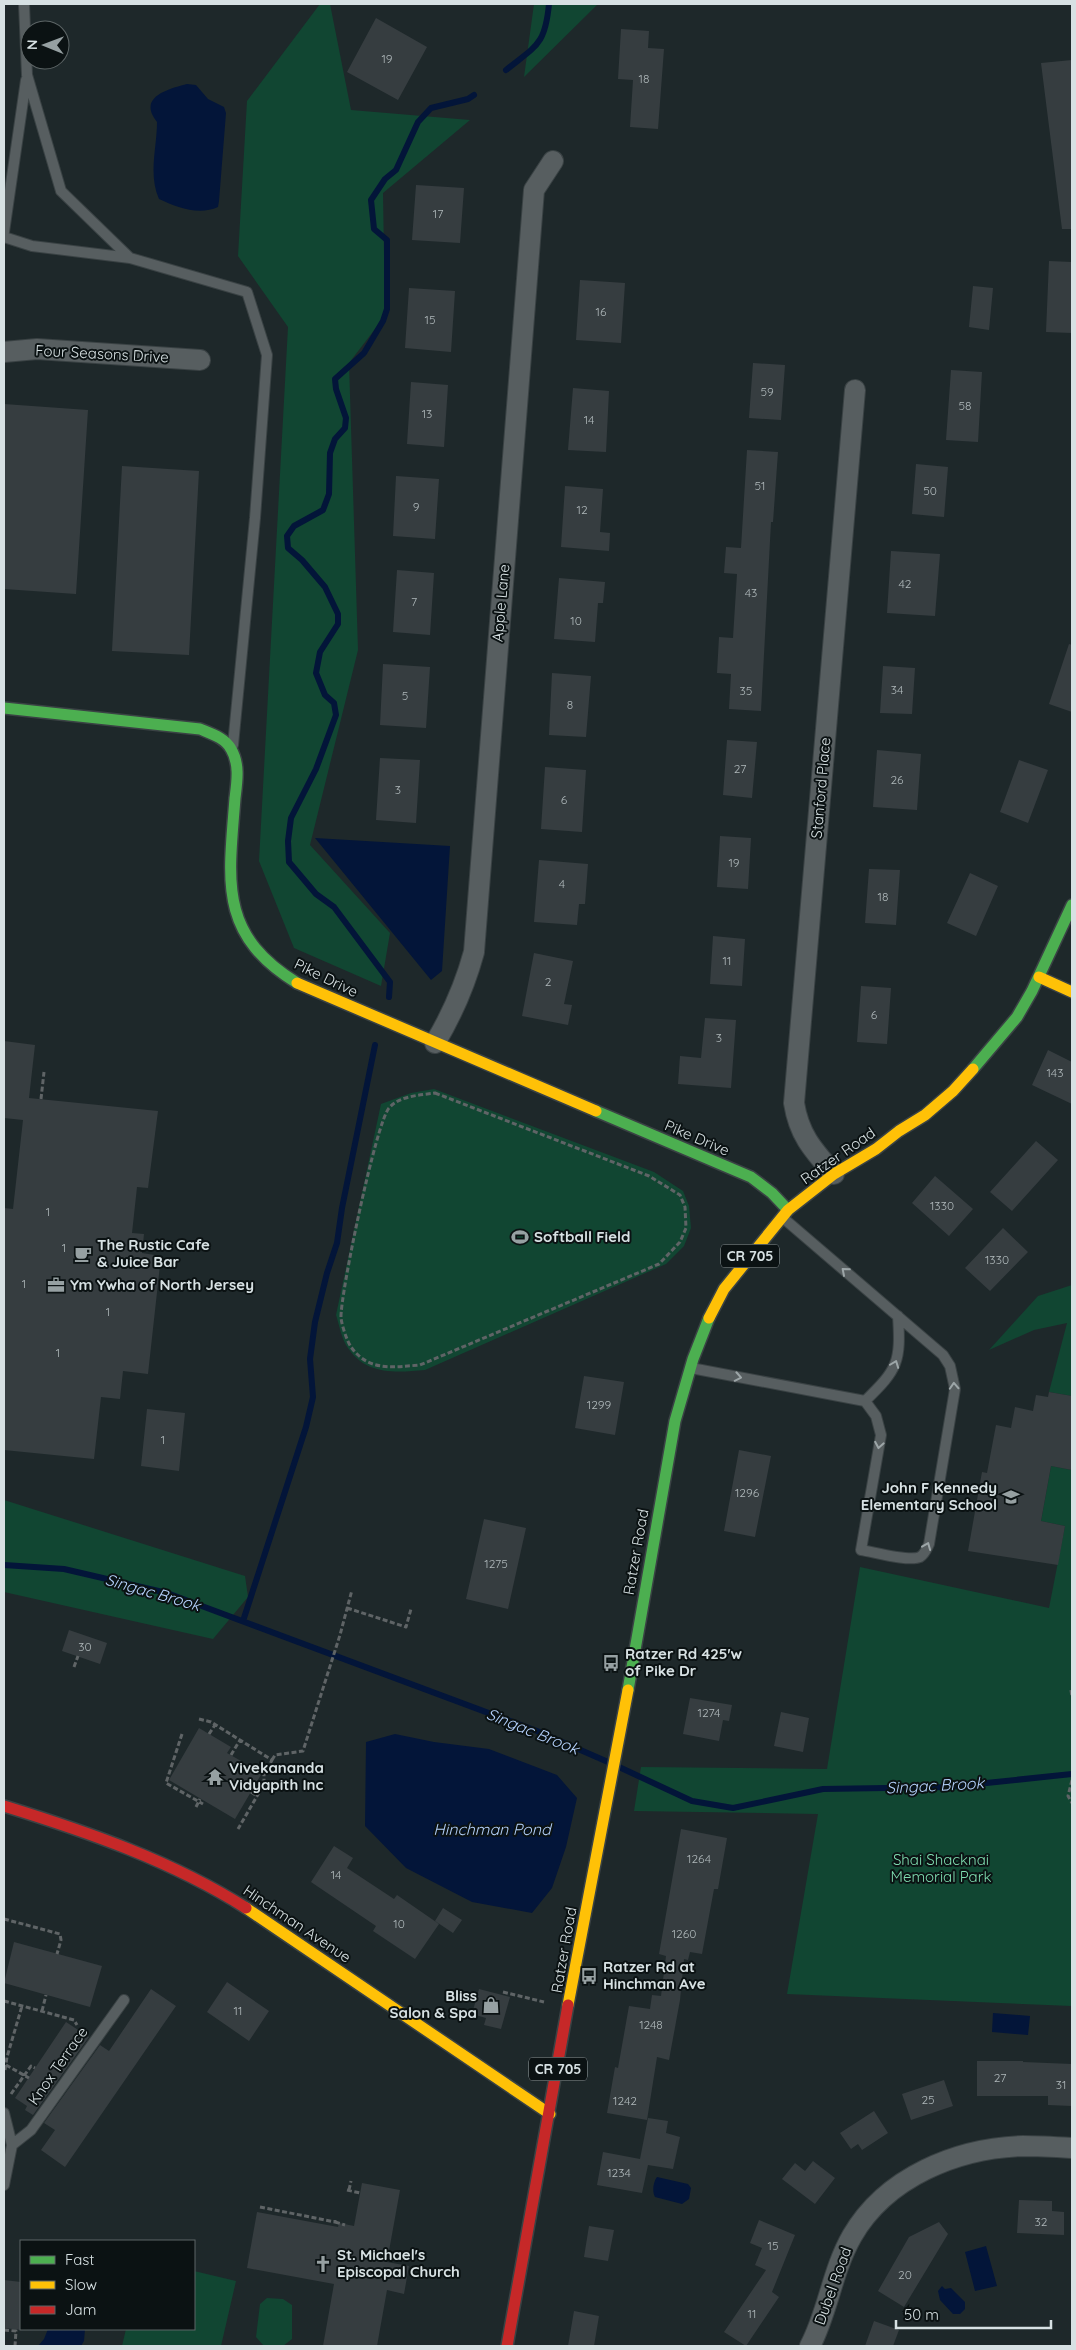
<svg xmlns="http://www.w3.org/2000/svg" width="1076" height="2350" viewBox="0 0 1076 2350" font-family="Quicksand,sans-serif">
  <rect width="100%" height="100%" fill="#1e282a"/>
  <path fill="#114632" d="M320 4H330L351 110 470 120 383 193 385 316 349 363 358 650 310 845 390 933 381 986 294 948 259 861 288 327 238 256 247 101Z
    M534 4H598L524 77Z
    M434 1089 654 1172 683 1191 689 1206 691 1228 684 1246 666 1264 425 1370C394 1373 364 1375 346 1345 341 1336 339 1324 336 1315L381 1104 411 1093Z
    M1072 1285V1396L1049 1392 1067 1323 1034 1330 989 1350 1038 1296Z
    M1051 1466 1072 1470V2006L787 1994 818 1814 634 1811 641 1767 827 1769 860 1567 1049 1608 1065 1526 1041 1521Z
    M4 1500 245 1576 248 1597 213 1639 4 1592Z
    M194 2271 236 2281 221 2346H122L126 2329H194Z
    M267 2298 283 2299 292 2305V2339L283 2346H264L256 2337 260 2304Z"/>
  <path fill="#031539" d="M187 84 196 85 208 99 224 107 226 113 219 201 218 207C199 216 176 207 159 199 148 174 157 148 157 122 137 97 168 89 187 84Z
    M315 838 450 846 442 971 431 980Z
    M395 1734 434 1742 489 1749 557 1775 577 1798 566 1847 552 1888 532 1913 472 1902 406 1868 365 1826 366 1742Z
    M993 2013 1030 2016 1028 2035 992 2032Z
    M657 2177 688 2184 691 2188 689 2199 682 2204 655 2197C652 2192 653 2182 657 2177Z
    M986 2246 997 2286 975 2291 965 2252Z
    M942 2286 945 2289 951 2288 965 2302V2309L960 2314H953L940 2300 938 2291Z
    M48 2329H85L84 2341 81 2346H38L44 2339Z"/>
  <g fill="none" stroke-linecap="round" stroke-linejoin="round">
    <path stroke="#031539" stroke-width="6" d="M506 70C537 45 545 45 549 4
      M389 997 390 982 334 907 316 894 289 862 288 841 291 818 316 769 336 715 334 703 325 695 316 673 320 652 338 624V614L325 587 302 560 288 548 287 536 294 526 323 510 329 494 330 453 335 439 345 428 346 418 336 389 335 379 364 353 383 321 387 309V240L374 229 371 200 385 179 396 170 418 122 431 108 468 99 474 95
      M4 1565 64 1569 167 1593 537 1731 608 1762
      M243 1621 306 1427 313 1397 310 1359 315 1322 327 1273 337 1243 342 1208 375 1045
      M619 1767 692 1801 733 1808 823 1789 948 1787 1072 1774"/>
  </g>
  <path fill="#363d40" d="M376 18 427 47 398 100 347 72Z
    M621 29 649 31 648 48 664 49 658 129 630 127 633 80 618 79Z
    M1072 60V229H1062L1041 63Z
    M416 185 464 188 460 243 412 240Z
    M1049 261 1072 262V333L1046 332Z
    M580 280 625 283 621 343 576 340Z
    M973 286 993 288 989 330 969 327Z
    M409 288 455 291 451 352 405 348Z
    M753 363 785 365 781 420 749 418Z
    M951 370 982 372 978 442 946 440Z
    M411 382 448 385 444 447 407 444Z
    M573 388 609 391 606 452 568 450Z
    M4 404 88 410 76 594 4 589Z
    M747 450 778 452 773 522H771L761 711 729 709 731 674 717 673 719 637 733 638 737 574 724 573 726 547 741 548Z
    M916 464 948 467 944 517 912 514Z
    M122 466 199 471 189 655 112 651Z
    M396 476 439 479 435 539 393 536Z
    M565 486 603 489 600 532 610 533 609 551 561 547Z
    M891 551 940 554 935 616 887 613Z
    M397 570 434 573 430 635 393 632Z
    M559 578 605 582 603 603H598L595 642 554 639Z
    M1069 644 1072 645V712L1049 704Z
    M383 664 430 667 426 728 380 725Z
    M883 666 915 668 912 714 880 713Z
    M552 673 591 676 586 737 549 735Z
    M727 740 757 742 752 798 723 795Z
    M877 750 921 754 917 810 873 807Z
    M380 758 420 760 416 823 376 820Z
    M1019 760 1048 770 1028 823 1000 812Z
    M545 767 586 770 582 832 541 829Z
    M720 836 751 838 748 889 717 887Z
    M539 860 588 864 585 904H579L577 925 534 922Z
    M869 869 900 870 896 925 865 923Z
    M970 873 998 886 976 936 947 923Z
    M713 936 745 939 742 986 710 984Z
    M534 953 573 961 564 1004 572 1005 568 1025 522 1016Z
    M861 986 891 988 887 1044 857 1042Z
    M705 1018 736 1020 731 1088 678 1084 680 1056 701 1058Z
    M4 1041 35 1045 29 1098 158 1111 148 1188 137 1187 132 1233 144 1234 142 1253 161 1256 148 1374 123 1371 120 1399 101 1397 94 1459 4 1450V1208L13 1209 23 1120 4 1118Z
    M1048 1050 1072 1062V1104L1032 1085Z
    M1036 1141 1058 1160 1012 1211 990 1192Z
    M935 1176 973 1209 949 1236 912 1203Z
    M1003 1228 1028 1252 990 1291 965 1268Z
    M584 1376 624 1382 615 1435 575 1428Z
    M1049 1392 1072 1396V1470L1051 1466 1041 1521 1065 1526 1058 1565 968 1551 982 1472 987 1473 996 1425 1011 1428 1015 1407 1033 1411 1036 1395 1048 1397Z
    M147 1409 185 1413 179 1471 141 1466Z
    M739 1450 771 1456 755 1537 724 1531Z
    M484 1519 526 1528 508 1609 466 1599Z
    M69 1630 107 1643 100 1664 62 1651Z
    M690 1698 732 1705 729 1721 723 1720 719 1741 683 1734Z
    M781 1712 809 1718 803 1752 774 1746Z
    M199 1728 231 1747 227 1753 262 1773 235 1819 169 1780Z
    M681 1829 727 1838 718 1889H714L702 1954 690 1952 688 1960 684 1959 680 2000 669 2060 657 2057 647 2120 607 2113 615 2067 618 2068 629 2006 650 2009 652 1995 661 1996 666 1956 659 1954Z
    M334 1846 353 1858 347 1868 394 1899 397 1895 439 1924 415 1959 373 1931 376 1926 311 1882Z
    M443 1908 462 1920 453 1933 435 1921Z
    M14 1942 102 1966 90 2007 4 1983Z
    M227 1982 269 2011 249 2041 207 2012Z
    M151 1989 176 2006 65 2167 41 2150 55 2130 44 2123 100 2045 109 2051Z
    M479 1989 510 1997 501 2029 484 2025 486 2018 472 2014Z
    M66 2022 89 2037 33 2115 25 2110 27 2106 15 2098Z
    M977 2061H1023V2062L1072 2064V2106L1048 2105V2096H977Z
    M944 2080 953 2106 911 2120 902 2094Z
    M874 2111 888 2133 862 2150 858 2144 851 2149 840 2133Z
    M648 2118 668 2121 666 2133 680 2137 673 2169 648 2165 642 2193 597 2185 603 2152 640 2159Z
    M813 2161 835 2178 815 2204 782 2179 795 2163 805 2171Z
    M362 2183 400 2190 387 2262 409 2266 404 2294 387 2290 377 2346H323L334 2284 247 2268 257 2212 338 2227 339 2223 354 2226Z
    M1019 2200 1052 2201V2211L1064 2212V2235L1017 2233Z
    M759 2220 795 2235 772 2292 779 2297 746 2346 724 2332 766 2270 755 2265 762 2248 750 2243Z
    M939 2222 948 2234 904 2307 878 2291 909 2237Z
    M589 2226 614 2230 608 2261 584 2257Z
    M4 2280 21 2282V2330L4 2328Z
    M574 2311 599 2316 594 2346H568Z
    M874 2321 899 2330 893 2346H865Z"/>
  <g fill="none" stroke-linecap="round" stroke-linejoin="round">
    <g stroke="#3a4244" stroke-width="12">
      <path id="lane" d="M24 4 27 75 61 191 130 258 247 292 267 355 255 518 233 745
        M4 232 26 80
        M4 237 32 246 130 258
        M691 1368 865 1401 876 1416 881 1435 861 1550C874 1552 909 1562 920 1557 925 1554 927 1548 929 1544L955 1389 950 1366 943 1355 782 1217
        M865 1401C898 1369 901 1362 898 1316
        M4 2113 12 2145 4 2185
        M12 2145 31 2130 124 2000"/>
    </g>
    <g stroke="#3a4244" stroke-width="22">
      <path id="street" d="M4 352 37 349 200 360
        M435 1043C453 1013 465 985 474 952L534 190 553 161
        M834 1174C813 1150 799 1135 794 1103L855 390
        M810 2346C828 2312 832 2271 852 2236 886 2177 957 2148 1023 2146 1039 2146 1056 2147 1072 2148"/>
    </g>
    <g stroke="#3a4244" stroke-width="14">
      <path id="fast" d="M4 708 200 729C212 734 225 738 231 749 240 764 237 782 235 798 229 879 217 934 297 983
        M973 1069 1017 1017 1032 991 1072 905
        M596 1111 751 1177 772 1193 788 1210
        M628 1690 675 1421 693 1359 709 1318"/>
    </g>
    <g stroke="#3a4244" stroke-width="14">
      <path id="slow" d="M1039 977 1072 992
        M297 983 596 1111
        M709 1318 724 1289 788 1210 834 1174 876 1149 899 1131 925 1115 953 1091 973 1069
        M246 1908 550 2114
        M568 2005 628 1690"/>
    </g>
    <g stroke="#3a4244" stroke-width="14">
      <path id="jam" d="M4 1806C88 1832 172 1861 246 1908
        M507 2346 568 2005"/>
    </g>
    <path stroke="#5f6466" stroke-width="3" stroke-dasharray="5 2.5" stroke-linecap="butt" d="M435 1093 649 1176 680 1195 685 1207 686 1228 680 1242 659 1264 420 1365C393 1367 369 1372 351 1347 347 1341 342 1326 341 1318 340 1295 376 1123 389 1108 399 1096 420 1095 435 1093Z
      M41 1099 44 1072
      M347 1608 406 1627 411 1609
      M74 1667 78 1656
      M1071 1690 1072 1697
      M199 1719 211 1722 272 1760 264 1775V1784L238 1829
      M182 1734 166 1783 203 1804
      M209 1734 215 1725
      M231 1755 240 1740
      M272 1760 275 1755 303 1751 340 1635 352 1590
      M1072 1780 1068 1796 1072 1803
      M251 1792 257 1796
      M196 1807 200 1799
      M4 1919 60 1934 61 1940 57 1954
      M503 1992 544 2002
      M4 2001 74 2020 77 2025
      M42 2011 46 1995
      M6 2065 29 2078
      M5 2070 7 2057 22 2006
      M11 2094 31 2066 35 2068
      M347 2190 360 2193
      M349 2190 351 2181
      M260 2207 335 2222V2220
      M335 2222 345 2225
      M4 2330 16 2331 15 2346"/>
    <use href="#lane" stroke="#575e60" stroke-width="10"/>
    <use href="#street" stroke="#575e60" stroke-width="20"/>
    <use href="#fast" stroke="#4caf50" stroke-width="11"/>
    <use href="#slow" stroke="#ffc107" stroke-width="11"/>
    <use href="#jam" stroke="#c62828" stroke-width="11"/>
  </g>
  <defs><path id="oneway-chevron" d="M-2-3.5L2.5 0L-2 3.5" fill="none" stroke-width="1.6" stroke-linecap="round" stroke-linejoin="round" transform="scale(1.25)"/></defs>
  <g stroke="#9da6a8">
    <use href="#oneway-chevron" transform="translate(845 1271) rotate(-139)"/>
    <use href="#oneway-chevron" transform="translate(895 1364) rotate(-69)"/>
    <use href="#oneway-chevron" transform="translate(738 1377) rotate(11)"/>
    <use href="#oneway-chevron" transform="translate(954 1386) rotate(-93)"/>
    <use href="#oneway-chevron" transform="translate(879 1445) rotate(100)"/>
    <use href="#oneway-chevron" transform="translate(927 1546) rotate(-68)"/>
  </g>
  <defs>
    <g id="stadium-bare" transform="scale(1.35)"><path d="M0-5a6.5 5 0 1 0 0 10a6.5 5 0 1 0 0-10ZM-3.5-1.8h7v3.6h-7Z" fill="#96a0a2" stroke="#0b1213" stroke-width="2.5" paint-order="stroke"/></g>
    <g id="cafe-bare" transform="scale(1.35)"><path d="M-5.5-4.5H6V0H3Q3 3.5 0 3.5H-2.5Q-5.5 3.5-5.5 0ZM3-3.2v2h1.7v-2ZM-6 4.5H4V6H-6Z" fill="#96a0a2" stroke="#0b1213" stroke-width="2.5" paint-order="stroke"/></g>
    <g id="office-bare" transform="scale(1.35)"><path d="M-6-3h4V-5.5h4V-3h4V5H-6ZM-1-4.5V-3h2v-1.5ZM-6 0V1H6V0Z" fill="#96a0a2" stroke="#0b1213" stroke-width="2.5" paint-order="stroke"/></g>
    <g id="school-bare" transform="scale(1.35)"><path d="M0-5L7-2L0 1L-7-2ZM-4 1L0 2.5L4 1V4Q0 6-4 4Z" fill="#96a0a2" stroke="#0b1213" stroke-width="2.5" paint-order="stroke"/></g>
    <g id="bus-bare" transform="scale(1.35)"><path d="M-5-6H5V4H4V6H2V4H-2V6H-4V4H-5ZM-3.5-4V0h7V-4ZM-3.5 1.2v1.5H-2V1.2ZM2 1.2v1.5H3.5V1.2Z" fill="#96a0a2" stroke="#0b1213" stroke-width="2.5" paint-order="stroke"/></g>
    <g id="temple-bare" transform="scale(1.35)"><path d="M0-6L5-2H3V0L6.5 2.5H4V6H1.5V3h-3V6H-4V2.5H-6.5L-3 0V-2H-5Z" fill="#96a0a2" stroke="#0b1213" stroke-width="2.5" paint-order="stroke"/></g>
    <g id="shop-bare" transform="scale(1.35)"><path d="M-5-2.5h2.3a2.7 3.5 0 0 1 5.4 0H5L5.5 6h-11ZM-1.5-2.5h3a1.5 2.3 0 0 0-3 0Z" fill="#96a0a2" stroke="#0b1213" stroke-width="2.5" paint-order="stroke"/></g>
    <g id="church-bare" transform="scale(1.35)"><path d="M-1.2-6h2.4v3.5h3.3v2.4h-3.3V6h-2.4V-.1h-3.3v-2.4h3.3Z" fill="#96a0a2" stroke="#0b1213" stroke-width="2.5" paint-order="stroke"/></g>
  </defs>
  <g fill-rule="evenodd">
    <use href="#stadium-bare" x="520" y="1237"/>
    <use href="#cafe-bare" x="83" y="1254"/>
    <use href="#office-bare" x="56" y="1285"/>
    <use href="#school-bare" x="1011" y="1497"/>
    <use href="#bus-bare" x="611" y="1663"/>
    <use href="#temple-bare" x="215" y="1777"/>
    <use href="#bus-bare" x="589" y="1976"/>
    <use href="#shop-bare" x="491" y="2005"/>
    <use href="#church-bare" x="323" y="2264"/>
  </g>
  <g text-anchor="middle" stroke-width="4" stroke-linejoin="round" paint-order="stroke">
    <g font-size="12" fill="#afb8ba">
      <text x="387" y="63">19</text>
      <text x="644" y="83">18</text>
      <text x="438" y="218">17</text>
      <text x="601" y="316">16</text>
      <text x="430" y="324">15</text>
      <text x="767" y="396">59</text>
      <text x="965" y="410">58</text>
      <text x="427" y="418">13</text>
      <text x="589" y="424">14</text>
      <text x="760" y="490">51</text>
      <text x="930" y="495">50</text>
      <text x="416" y="511">9</text>
      <text x="582" y="514">12</text>
      <text x="905" y="588">42</text>
      <text x="751" y="597">43</text>
      <text x="414" y="606">7</text>
      <text x="576" y="625">10</text>
      <text x="897" y="694">34</text>
      <text x="746" y="695">35</text>
      <text x="405" y="700">5</text>
      <text x="570" y="709">8</text>
      <text x="740" y="773">27</text>
      <text x="897" y="784">26</text>
      <text x="398" y="794">3</text>
      <text x="564" y="804">6</text>
      <text x="734" y="867">19</text>
      <text x="562" y="888">4</text>
      <text x="883" y="901">18</text>
      <text x="727" y="965">11</text>
      <text x="548" y="986">2</text>
      <text x="874" y="1019">6</text>
      <text x="719" y="1042">3</text>
      <text x="1055" y="1077">143</text>
      <text x="942" y="1210">1330</text>
      <text x="48" y="1216">1</text>
      <text x="64" y="1252">1</text>
      <text x="997" y="1264">1330</text>
      <text x="24" y="1288">1</text>
      <text x="108" y="1316">1</text>
      <text x="58" y="1357">1</text>
      <text x="599" y="1409">1299</text>
      <text x="163" y="1444">1</text>
      <text x="747" y="1497">1296</text>
      <text x="496" y="1568">1275</text>
      <text x="85" y="1651">30</text>
      <text x="709" y="1717">1274</text>
      <text x="699" y="1863">1264</text>
      <text x="336" y="1879">14</text>
      <text x="399" y="1928">10</text>
      <text x="684" y="1938">1260</text>
      <text x="238" y="2015">11</text>
      <text x="651" y="2029">1248</text>
      <text x="1000" y="2082">27</text>
      <text x="1061" y="2089">31</text>
      <text x="928" y="2104">25</text>
      <text x="625" y="2105">1242</text>
      <text x="619" y="2177">1234</text>
      <text x="1041" y="2226">32</text>
      <text x="773" y="2250">15</text>
      <text x="905" y="2279">20</text>
      <text x="752" y="2318">11</text>
    </g>
    <g fill="#0b1213" stroke="#9aa3a5" stroke-width="1">
      <rect x="721" y="1244.5" width="58" height="23" rx="4"/>
      <rect x="529" y="2057.5" width="58" height="23" rx="4"/>
    </g>
    <g font-size="14" font-weight="bold" fill="#d7e1e3">
      <text x="750" y="1261">CR 705</text>
      <text x="558" y="2074">CR 705</text>
    </g>
    <g font-size="15" fill="#d7e1e3" stroke="#0b1213">
      <text transform="translate(102 354) rotate(3)" y="5">Four Seasons Drive</text>
      <text transform="translate(501 603) rotate(-85)" y="5">Apple Lane</text>
      <text transform="translate(821 788) rotate(-85)" y="5">Stanford Place</text>
      <text transform="translate(326 978) rotate(26)" y="5">Pike Drive</text>
      <text transform="translate(697 1138) rotate(23)" y="5">Pike Drive</text>
      <text transform="translate(838 1156) rotate(-35)" y="5">Ratzer Road</text>
      <text transform="translate(636 1552) rotate(-80)" y="5">Ratzer Road</text>
      <text transform="translate(297 1924) rotate(34)" y="5">Hinchman Avenue</text>
      <text transform="translate(564 1950) rotate(-80)" y="5">Ratzer Road</text>
      <text transform="translate(58 2066) rotate(-55)" y="5">Knox Terrace</text>
      <text transform="translate(833 2286) rotate(-70)" y="5">Dubel Road</text>
    </g>
    <g font-size="15" font-weight="bold" fill="#d7e1e3" stroke="#0b1213" text-anchor="start">
      <text x="534" y="1242">Softball Field</text>
      <text x="97" y="1250">The Rustic Cafe<tspan x="97" dy="17">&amp; Juice Bar</tspan></text>
      <text x="70" y="1290">Ym Ywha of North Jersey</text>
      <text x="997" y="1493" text-anchor="end">John F Kennedy<tspan x="997" dy="17">Elementary School</tspan></text>
      <text x="625" y="1659">Ratzer Rd 425'w<tspan x="625" dy="17">of Pike Dr</tspan></text>
      <text x="229" y="1773">Vivekananda<tspan x="229" dy="17">Vidyapith Inc</tspan></text>
      <text x="603" y="1972">Ratzer Rd at<tspan x="603" dy="17">Hinchman Ave</tspan></text>
      <text x="477" y="2001" text-anchor="end">Bliss<tspan x="477" dy="17">Salon &amp; Spa</tspan></text>
      <text x="337" y="2260">St. Michael's<tspan x="337" dy="17">Episcopal Church</tspan></text>
    </g>
    <g font-size="15" fill="#80dfb2" stroke="#0b1213">
      <text x="941" y="1865">Shai Shacknai<tspan x="941" dy="17">Memorial Park</tspan></text>
    </g>
    <g font-size="16" font-style="italic" fill="#b5d2fd" stroke="#0b1213">
      <text transform="translate(153 1592) rotate(16)" y="6">Singac Brook</text>
      <text transform="translate(533 1731) rotate(22)" y="6">Singac Brook</text>
      <text transform="translate(935 1785) rotate(-3)" y="6">Singac Brook</text>
      <text x="492" y="1835">Hinchman Pond</text>
    </g>
  </g>
  <rect width="1076" height="2350" fill="none" stroke="#d7e1e3" stroke-width="10"/>
  <rect x="20" y="2240" width="175" height="90" fill="#0b1213" stroke="#5d6566"/>
  <rect x="30" y="2256" width="25" height="8" fill="#4caf50" stroke="#5d6566"/>
  <text x="65" y="2265" font-size="15" fill="#d7e1e3">Fast</text>
  <rect x="30" y="2281" width="25" height="8" fill="#ffc107" stroke="#5d6566"/>
  <text x="65" y="2290" font-size="15" fill="#d7e1e3">Slow</text>
  <rect x="30" y="2306" width="25" height="8" fill="#c62828" stroke="#5d6566"/>
  <text x="65" y="2315" font-size="15" fill="#d7e1e3">Jam</text>
  <g transform="translate(45 45) rotate(271)"><circle r="24" fill="#0b1213" stroke="#5d6566"/>
  <path d="M0-4L9 19L0 12L-9 19Z" fill="#96a0a2"/>
  <text y="-8" font-size="14" font-weight="bold" text-anchor="middle" fill="#d7e1e3">N</text>
  </g>
  <path d="M896 2320v8h155v-8" fill="none" stroke="#d7e1e3" stroke-width="2.5"/>
  <text x="904" y="2320" font-size="15" fill="#d7e1e3" stroke="#0b1213" stroke-width="4" paint-order="stroke">50 m</text>
</svg>
